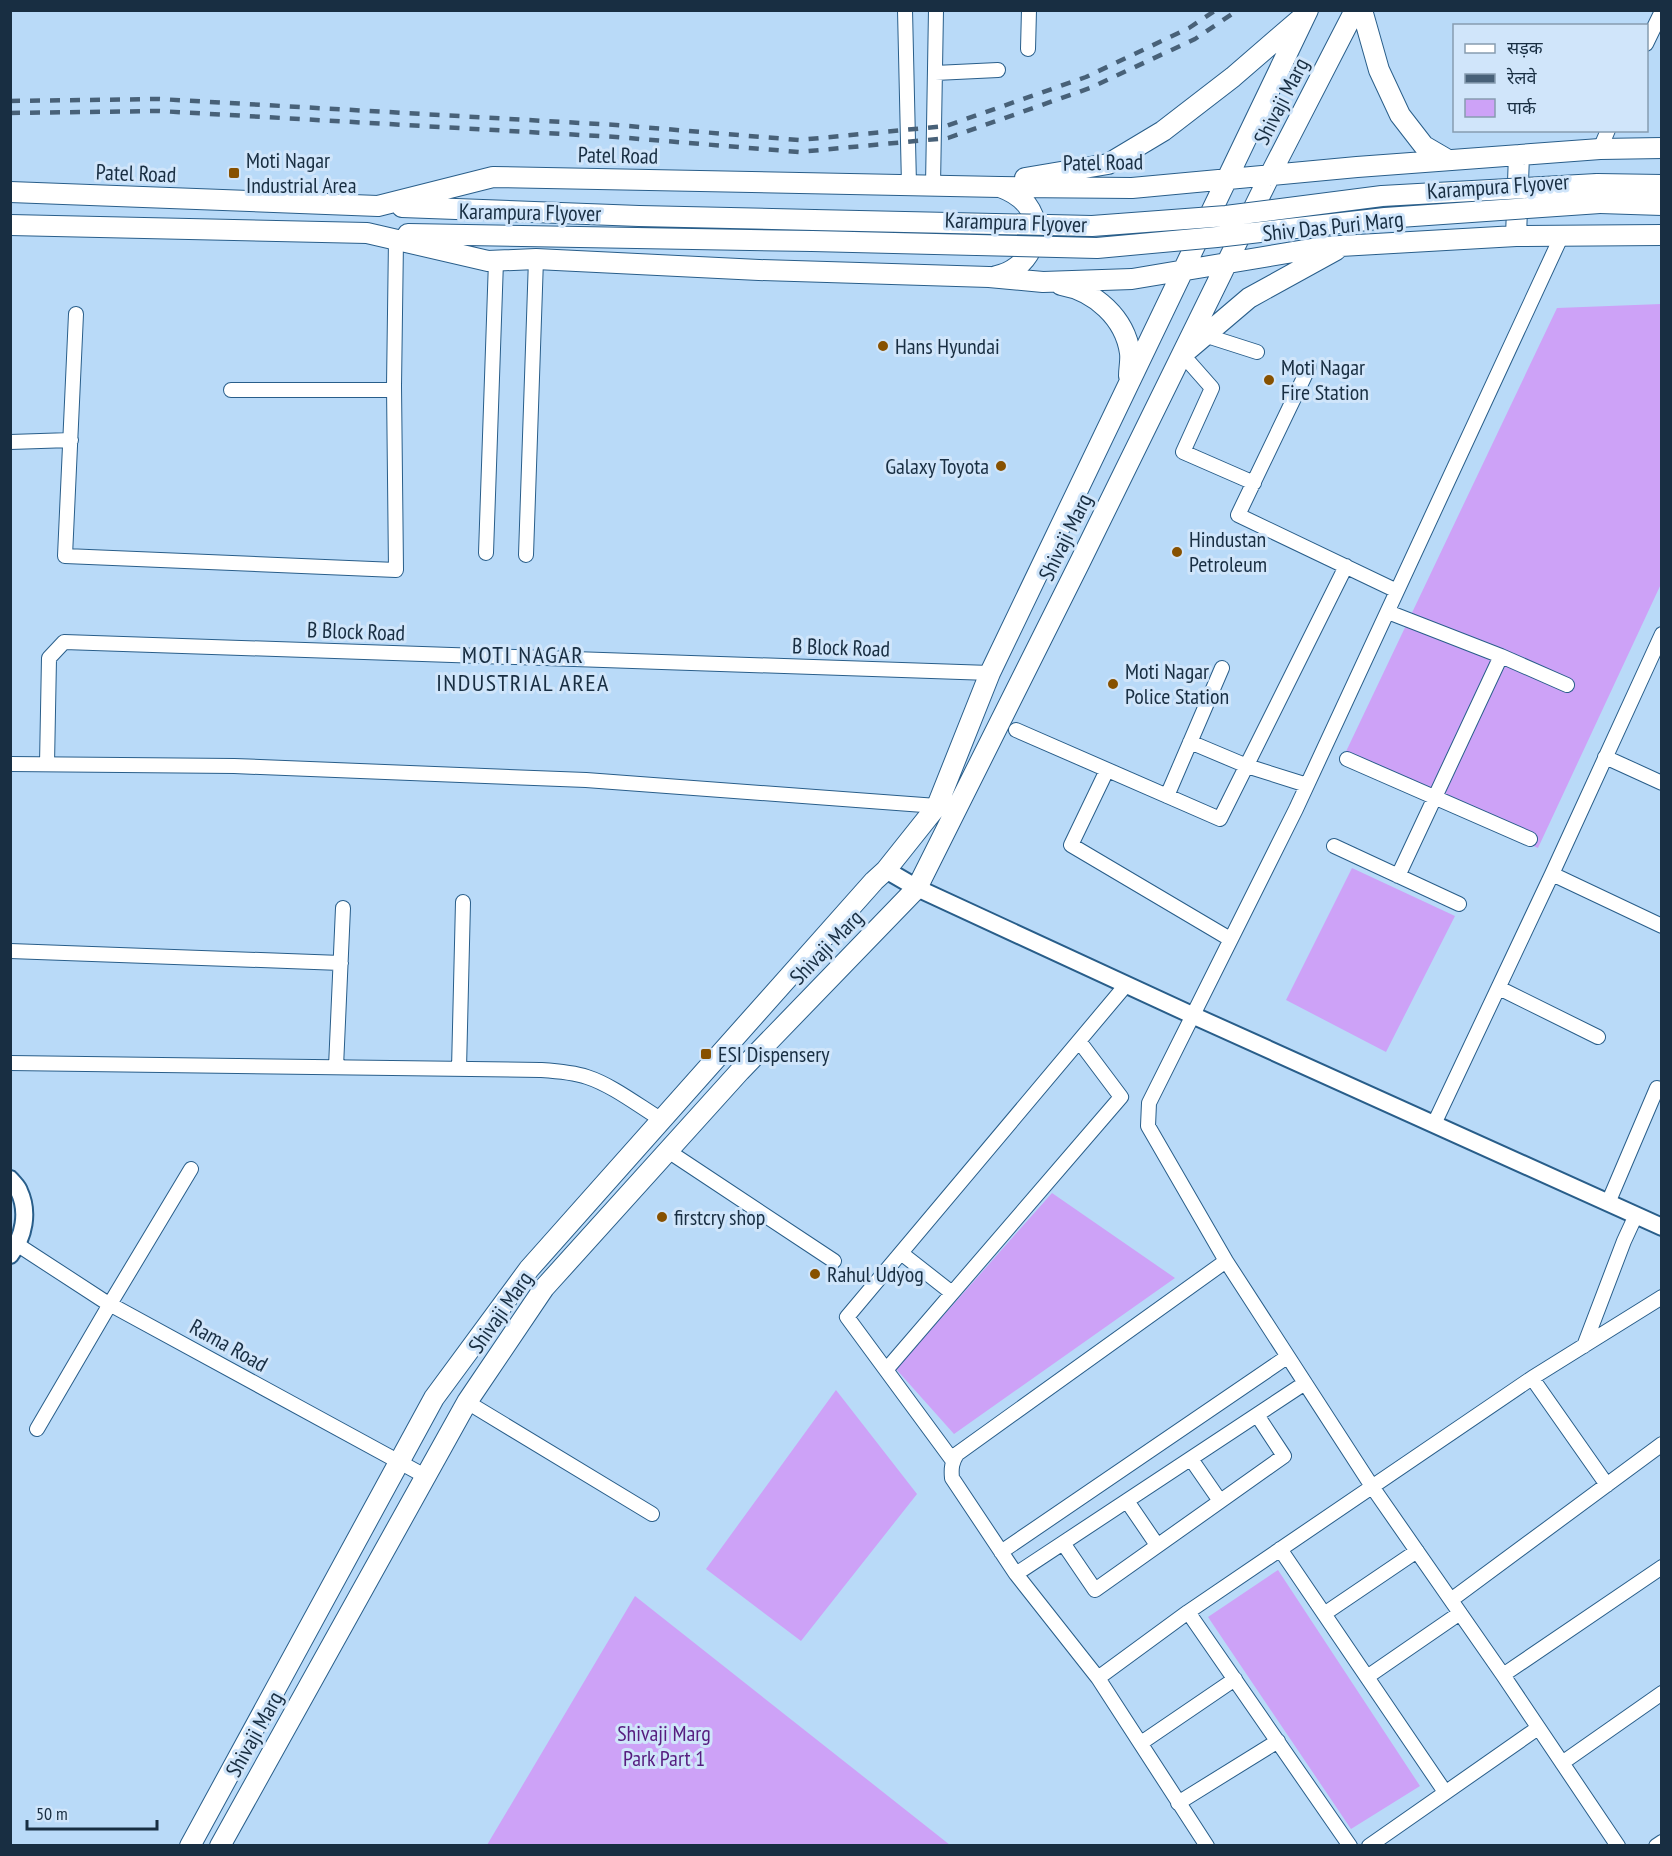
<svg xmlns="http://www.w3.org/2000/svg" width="1672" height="1856" viewBox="0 0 1672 1856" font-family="'PT Sans Narrow','Noto Sans Devanagari',sans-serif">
  <rect width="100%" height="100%" fill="#b9daf8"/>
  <path fill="#cda2f7" d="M1661 304V584L1538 848 1341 762 1557 308Z
    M1352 868 1455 916 1386 1052 1286 1000Z
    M1052 1193 1175 1278 954 1434 896 1369Z
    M836 1390 917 1494 801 1641 706 1569Z
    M1278 1570 1420 1786 1351 1829 1208 1617Z
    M635 1596 950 1845H487Z"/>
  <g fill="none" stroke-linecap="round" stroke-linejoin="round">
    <g stroke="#295e8a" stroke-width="16">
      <path id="minor" d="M905 10 909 185
        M1646 44 1662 11
        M1028 49 1029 10
        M935 73 998 70
        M1600 149 1608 130
        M933 185 936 10
        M1562 235 1296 809 1149 1103 1148 1126 1226 1261 1373 1488 1503 1675 1618 1846
        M76 314 65 556 396 570 394 386 396 240
        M1204 335 1257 352
        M1182 354 1212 388 1183 452 1254 483
        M1309 367 1238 515 1397 591
        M231 390H394
        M10 442 71 440
        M486 553 496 261
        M526 555 536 259
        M1388 612 1501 656 1567 685
        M1016 730 1220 819 1346 566
        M1190 742 1247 766 1307 785
        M1605 757 1662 783
        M1347 759 1530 839
        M10 764 234 766 586 780 937 806
        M47 764 49 658 64 642 990 673
        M1107 770 1071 845 1230 939
        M1167 796 1222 668
        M1334 846 1459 904
        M1552 874 1662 926
        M1398 876 1501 656
        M10 951 341 963
        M1499 988 1598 1037
        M10 1063 540 1070C555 1071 572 1072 587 1077 612 1085 639 1106 662 1120
        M336 1067 343 908
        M459 1069 463 902
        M1434 1124 1552 874 1662 634
        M668 1151 834 1261
        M1608 1203 1657 1088 1662 1090
        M18 1245 104 1301 425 1476
        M901 1253 952 1293
        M1584 1346 1624 1241 1636 1215
        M886 1370 1121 1097 1079 1041
        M1532 1378 1607 1485
        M467 1402 652 1514
        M37 1429 110 1304 191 1169
        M1191 1459 1220 1501
        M953 1461 847 1317 1126 985
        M1127 1501 1157 1545
        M1063 1543 1095 1590 1284 1456 1257 1415
        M1280 1549 1445 1792
        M1001 1552 1287 1357
        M1016 1574 952 1478C951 1468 952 1462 957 1454L1226 1261
        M1451 1600 1662 1444
        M1188 1612 1350 1846
        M1324 1614 1417 1551
        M1503 1675 1662 1567
        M1367 1677 1460 1613
        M1098 1678 1188 1612 1532 1378 1662 1297
        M1141 1743 1235 1679
        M1562 1763 1662 1693
        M1178 1803 1278 1741
        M1207 1846 1098 1678 1016 1574 1305 1383
        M1369 1846 1538 1728
        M1656 1846 1662 1842"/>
    </g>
    <g stroke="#295e8a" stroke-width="20">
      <path id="tertiary" d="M886 870 917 888 1192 1015 1662 1227
        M10 1179C13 1183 18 1187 19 1191 29 1212 24 1237 10 1255"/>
    </g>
    <g stroke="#295e8a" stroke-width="22">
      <path id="secondary" d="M1362 10 1379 70 1400 115 1424 146 1448 160
        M1025 178 1108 164 1163 131 1233 77 1299 20
        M1597 184 1662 185
        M10 192 378 206 493 177 1000 187 1132 188 1357 167 1600 149 1662 148
        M1600 203 1662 205
        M402 207 639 216 814 220
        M10 225 367 233 488 261 536 259 759 270 989 277 1043 282 1132 279 1323 247 1516 236 1662 235
        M408 234 812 241
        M1516 236 1519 155
        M996 276C1027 271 1048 233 1027 205 1020 196 1011 191 1000 187
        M1061 285C1095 291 1125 318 1130 353 1131 360 1129 368 1129 376
        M1189 349 1249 298 1336 250
        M190 1846 434 1398 529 1269 874 881 886 870 937 806 990 673 1308 10
        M220 1846 467 1402 544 1288 740 1071 917 888 1079 564 1270 175 1355 10"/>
    </g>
    <use href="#minor" stroke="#fff" stroke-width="14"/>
    <use href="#tertiary" stroke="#fff" stroke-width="16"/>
    <use href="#secondary" stroke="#fff" stroke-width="20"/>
    <path stroke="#486178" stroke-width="4.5" stroke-dasharray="10 10" stroke-linecap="butt" d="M10 101 159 99 616 125 799 140 946 126 1086 77 1189 28 1216 10
      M10 113 159 111 616 137 799 152 948 138 1090 88 1195 39 1238 10"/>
    <g stroke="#295e8a" stroke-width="22" stroke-linecap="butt">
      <path id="secondary-bridge" d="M814 220 1092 226 1226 216 1382 196 1597 184
        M812 241 1097 248 1217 237 1385 218 1600 203"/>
    </g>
    <use href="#secondary-bridge" stroke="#fff" stroke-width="20"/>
  </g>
  <g fill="#875100" stroke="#d0e5fa" stroke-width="2">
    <rect x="228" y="167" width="12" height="12" rx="3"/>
    <circle cx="883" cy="346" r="6"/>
    <circle cx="1269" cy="380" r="6"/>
    <circle cx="1001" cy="466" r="6"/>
    <circle cx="1177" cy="552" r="6"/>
    <circle cx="1113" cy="684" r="6"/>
    <rect x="700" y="1048" width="12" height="12" rx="3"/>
    <circle cx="662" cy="1217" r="6"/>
    <circle cx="815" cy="1274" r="6"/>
  </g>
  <g text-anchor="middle" stroke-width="6" stroke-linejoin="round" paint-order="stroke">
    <g font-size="22" fill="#182e42" stroke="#d0e5fa">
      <text transform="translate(1281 101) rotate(-63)" y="8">Shivaji Marg</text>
      <text transform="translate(618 155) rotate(1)" y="8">Patel Road</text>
      <text transform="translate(1103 162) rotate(-1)" y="8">Patel Road</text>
      <text transform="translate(136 173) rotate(2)" y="8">Patel Road</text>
      <text transform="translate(1498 186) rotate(-4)" y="8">Karampura Flyover</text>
      <text transform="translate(530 212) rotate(1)" y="8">Karampura Flyover</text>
      <text transform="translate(1016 222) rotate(2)" y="8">Karampura Flyover</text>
      <text transform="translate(1333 226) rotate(-6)" y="8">Shiv Das Puri Marg</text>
      <text transform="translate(1065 537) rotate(-64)" y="8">Shivaji Marg</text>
      <text transform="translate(356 631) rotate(2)" y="8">B Block Road</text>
      <text transform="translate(841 647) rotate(2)" y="8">B Block Road</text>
      <text transform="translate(826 947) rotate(-46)" y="8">Shivaji Marg</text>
      <text transform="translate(500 1312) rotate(-55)" y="8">Shivaji Marg</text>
      <text transform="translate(229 1345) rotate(29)" y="8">Rama Road</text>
      <text transform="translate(254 1734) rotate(-61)" y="8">Shivaji Marg</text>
    </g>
    <g font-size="22" fill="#182e42" stroke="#d0e5fa" text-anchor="start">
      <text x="246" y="168">Moti Nagar<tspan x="246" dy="25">Industrial Area</tspan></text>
      <text x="895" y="354">Hans Hyundai</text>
      <text x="1281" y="375">Moti Nagar<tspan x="1281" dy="25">Fire Station</tspan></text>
      <text x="989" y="474" text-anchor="end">Galaxy Toyota</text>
      <text x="1189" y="547">Hindustan<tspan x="1189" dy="25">Petroleum</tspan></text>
      <text x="1125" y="679">Moti Nagar<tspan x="1125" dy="25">Police Station</tspan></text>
      <text x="718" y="1062">ESI Dispensery</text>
      <text x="674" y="1225">firstcry shop</text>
      <text x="827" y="1282">Rahul Udyog</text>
    </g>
    <g font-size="22" fill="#561d7f" stroke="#d0e5fa">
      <text x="664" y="1741">Shivaji Marg<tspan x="664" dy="25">Park Part 1</tspan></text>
    </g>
    <g font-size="24" letter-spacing="1.5" fill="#182e42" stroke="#d0e5fa">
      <text x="523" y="663">MOTI NAGAR<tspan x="523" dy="28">INDUSTRIAL AREA</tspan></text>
    </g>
  </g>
  <rect width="1672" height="1856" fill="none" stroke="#182e42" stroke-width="24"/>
  <rect x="1453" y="24" width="195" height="108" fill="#d0e5fa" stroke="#869cb0" stroke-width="1.5"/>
  <rect x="1465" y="44" width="30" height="9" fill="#ffffff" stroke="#869cb0" stroke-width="1.5"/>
  <text x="1507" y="54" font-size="18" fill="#182e42">सड़क</text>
  <rect x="1465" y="74" width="30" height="9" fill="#486178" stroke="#869cb0" stroke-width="1.5"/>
  <text x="1507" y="84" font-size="18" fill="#182e42">रेलवे</text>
  <rect x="1465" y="99" width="30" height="18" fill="#cda2f7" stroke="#869cb0" stroke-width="1.5"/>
  <text x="1507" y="114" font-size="18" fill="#182e42">पार्क</text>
  <path d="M27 1820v9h130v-9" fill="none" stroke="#182e42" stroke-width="3"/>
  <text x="36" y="1820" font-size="18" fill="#182e42" stroke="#d0e5fa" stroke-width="4.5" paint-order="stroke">50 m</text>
</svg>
